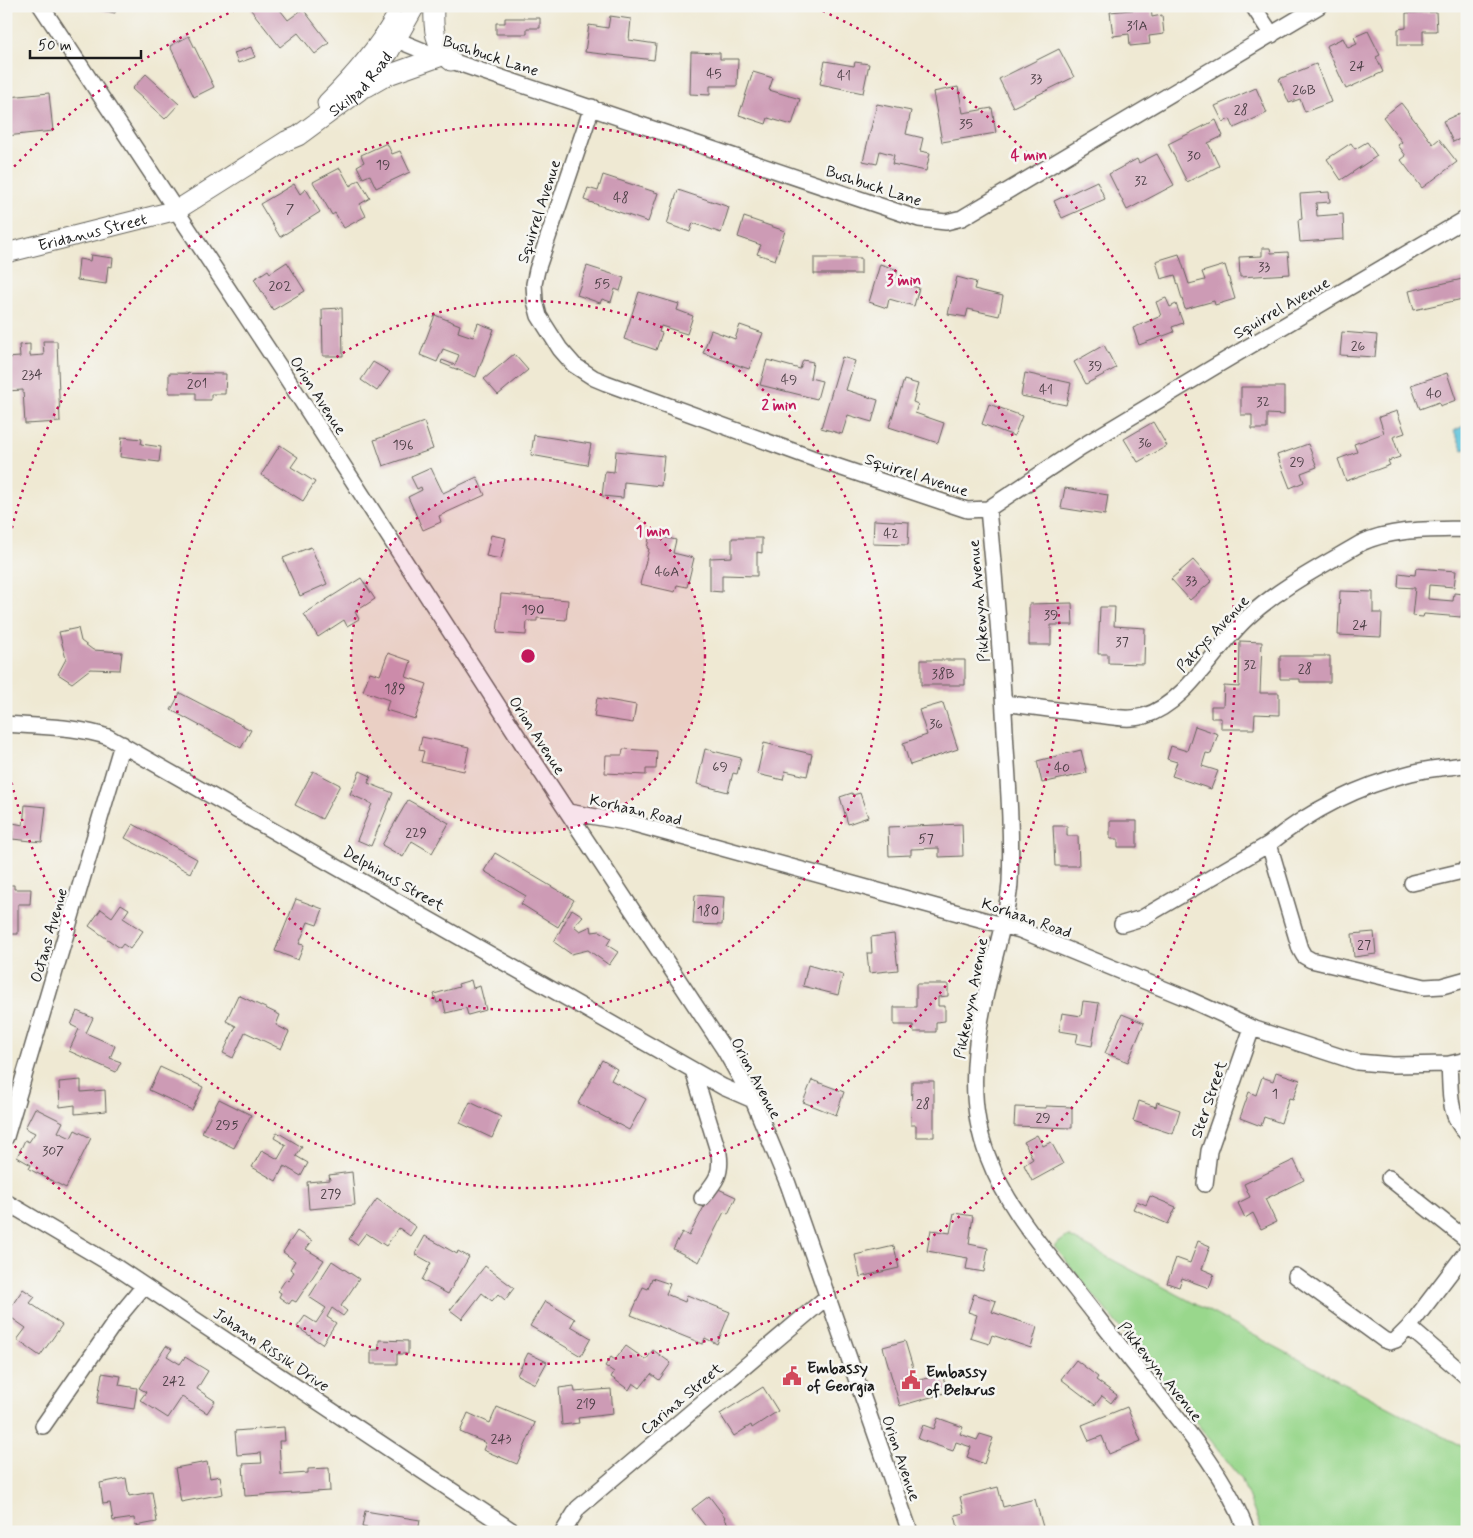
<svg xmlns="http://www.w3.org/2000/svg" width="1473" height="1538" viewBox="0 0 1473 1538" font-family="Mynerve,sans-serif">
  <rect width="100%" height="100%" fill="#f6f6f2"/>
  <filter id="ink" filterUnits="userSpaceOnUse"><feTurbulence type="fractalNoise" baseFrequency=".02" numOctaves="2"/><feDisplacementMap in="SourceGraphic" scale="10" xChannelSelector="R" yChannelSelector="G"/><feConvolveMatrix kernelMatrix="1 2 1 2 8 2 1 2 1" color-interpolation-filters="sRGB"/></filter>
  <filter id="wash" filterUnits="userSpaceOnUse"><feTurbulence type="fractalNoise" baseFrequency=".0096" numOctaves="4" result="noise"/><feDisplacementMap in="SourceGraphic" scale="20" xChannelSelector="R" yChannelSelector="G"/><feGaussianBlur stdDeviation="1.12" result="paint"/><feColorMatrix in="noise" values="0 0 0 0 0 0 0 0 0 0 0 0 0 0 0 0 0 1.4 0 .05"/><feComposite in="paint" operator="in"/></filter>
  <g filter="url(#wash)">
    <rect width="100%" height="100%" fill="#efe9d3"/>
    <path fill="#99d78c" stroke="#5a7a54" d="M1068 1236 1467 1449V1532H1262L1241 1478 1054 1246Z"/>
    <path fill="#5dc3db" stroke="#3c707c" d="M1465 425 1467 429V449L1463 450 1454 431Z"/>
    <g id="blocks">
      <path fill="#cd9bb5" d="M83 6H116L115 13Z
        M255 6H277L288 20 303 9 329 43 315 54 298 33 280 47 251 10Z
        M1151 8 1152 17 1162 15 1164 34 1149 36 1150 44 1130 46 1129 34 1113 36 1110 12Z
        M1436 12 1437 31H1423V45H1398V29L1406 28V13Z
        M610 16 631 19 629 40 656 44 654 60 585 52 589 25 608 28Z
        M505 18H540V28H527V34H496V23H505Z
        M1368 31 1380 55 1376 57 1383 72 1346 89 1326 46 1343 38 1348 48 1357 44 1354 37Z
        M189 36 214 87 194 97 170 46Z
        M251 47 255 57 238 63 234 53Z
        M1059 49 1074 77 1013 107 999 79Z
        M691 52 720 53V59H738L737 86H710V95L690 94Z
        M825 61 854 66 855 62 869 64 863 93 820 84Z
        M1316 64 1331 102 1305 112 1300 99 1289 103 1279 79Z
        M753 72 773 78 769 90 800 99 792 125 768 118 766 124 739 115Z
        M146 74 179 104 165 119 132 89Z
        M958 87 963 113 992 108 996 133 942 142 933 92Z
        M1256 88 1267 113 1234 128 1230 119 1223 122 1215 106Z
        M49 93 53 131 6 136V111L10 110 9 97Z
        M1401 103 1433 144 1439 139 1457 162 1422 188 1401 160 1406 156 1398 145 1402 142 1383 117Z
        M877 104 911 111 906 134 923 138 920 151 930 153 926 171 892 164 894 155 880 151 877 164 863 161Z
        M1467 110V136L1453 142 1443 121Z
        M1216 120 1223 136 1208 143 1219 166 1187 182 1168 144Z
        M1367 142 1377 156 1341 180 1327 159 1351 143 1355 149Z
        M387 143 392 154 400 151 410 172 376 188 370 175 363 178 357 166 364 162 361 155Z
        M1157 154 1174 185 1127 210 1109 174 1137 159 1139 163Z
        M340 168 350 186 359 180 370 198 360 204 366 216 344 228 335 213 332 215 313 182Z
        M603 175 658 193 648 222 584 200 588 188 598 191Z
        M1097 181 1105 199 1062 218 1054 201Z
        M294 184 300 194 306 189 320 212 280 237 260 204Z
        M678 190 729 207 721 233 693 223 690 232 667 224Z
        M1329 192 1330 202 1316 203 1317 216 1343 214 1344 239 1300 242 1298 220 1302 219 1300 194Z
        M744 217 785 231 775 260 757 254 761 245 738 237Z
        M1262 248H1270L1271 253 1288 252 1290 274 1240 277 1239 257 1262 256Z
        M1179 254 1189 284 1205 280 1202 272 1225 265 1235 299 1215 305 1214 301 1185 309 1175 275 1161 279 1156 261Z
        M91 255 113 258 112 267 108 266 106 284 77 280 79 259 90 261Z
        M814 258H861V274H814Z
        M287 262 305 291 273 310 254 279 268 270 270 273Z
        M880 264 898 270 894 281 919 288 914 306 889 299 887 308 869 302Z
        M587 266 624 278 620 291 615 289 611 302 602 299 600 303 577 295Z
        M957 277 976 282 974 289 1003 296 999 316 968 309 966 317 948 314Z
        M1467 278V298L1414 310 1409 291Z
        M639 292 679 304 677 310 693 316 687 334 661 326 659 332 662 333 656 350 624 339Z
        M1166 298 1170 307 1176 304 1183 323 1172 327 1174 332 1139 345 1133 328 1161 316 1156 302Z
        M342 308 343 356H323L322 309Z
        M435 315 460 325 458 332 473 337 478 323 494 329 476 377 441 363 442 360 455 365 459 355 443 349 437 362 420 355Z
        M740 325 763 333 749 369 703 353 711 330 735 339Z
        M1342 332 1377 335 1375 357 1340 355Z
        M43 341H57L60 422 25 424 23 390 6 391V358L20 357 19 345 30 344V356L44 355Z
        M1104 345 1116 368 1086 384 1074 362Z
        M514 354 528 370 498 395 484 379Z
        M842 357 855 361 846 390 878 400 872 422 848 415 842 434 821 428Z
        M767 360 800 369 803 360 813 362 810 378 822 381 817 399 760 385Z
        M373 362 390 372 377 391 361 380Z
        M169 373 226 374 225 394H211V400H196V393H169Z
        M1025 373 1071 383 1066 405 1021 396Z
        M1447 373 1456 400 1440 406 1439 402 1420 409 1411 385Z
        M904 380 918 384 913 402 918 404 915 413 944 423 938 443 889 427Z
        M1241 387H1284V415L1267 414V429H1252V415H1241Z
        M989 404 1022 416 1014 436 982 424Z
        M1397 411 1405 433 1393 437 1400 457 1388 461 1390 465 1346 481 1338 459 1357 452 1354 444 1384 433 1379 417Z
        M424 422 433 449 383 466 374 440Z
        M1153 422 1167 446 1138 462 1124 439Z
        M534 435 591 444 587 465 531 455Z
        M122 437 142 439 141 444 161 447 159 462 120 457Z
        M1308 444 1317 467 1301 473 1304 482 1290 488 1277 455Z
        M280 445 298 457 291 467 315 482 303 501 261 475Z
        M616 451 664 456 661 486 624 482 623 498 602 496 605 471 614 472Z
        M431 468 443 493 477 477 485 495 439 516 441 522 423 530 408 497 422 490 421 487 417 489 411 477Z
        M1065 488 1108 495 1105 515 1061 508Z
        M874 520 909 522 908 545 873 544Z
        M650 534 676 540 673 553 694 558 687 587 677 585 675 592 640 584 649 549 647 548Z
        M491 535 506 538 501 559 486 556Z
        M732 538H762V553L757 552V576L722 575V592L710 591V558L732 557Z
        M311 547 327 584 300 596 283 558Z
        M1193 560 1212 581 1190 600 1171 579Z
        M1416 568 1456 571 1454 587 1429 585 1428 599 1453 601 1454 593 1463 594 1461 617 1424 614 1423 617 1412 616 1415 588 1398 587 1399 573 1415 575Z
        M361 578 375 599 355 612 359 619 347 626 344 620 318 637 304 614Z
        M1340 591 1373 592V613H1382L1381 637 1338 635Z
        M501 594 568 600 566 620 537 618V621H527L526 635 497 633Z
        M1072 603 1073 625H1051V645H1029V604Z
        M1100 607H1115L1114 626 1145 628 1144 664 1108 663V654H1098Z
        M78 628 81 641 93 650 122 652 120 670 90 669 72 683 58 674 66 659 59 632Z
        M1240 641 1262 642 1260 693H1279V715L1255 714 1254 729H1221V718H1211V706H1223L1224 686 1239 687Z
        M388 653 411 661 406 677 427 684 415 719 386 710 389 700 363 691 370 672 380 675Z
        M1280 656H1330V682H1300V679H1280Z
        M921 660H965V685H921Z
        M180 693 251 730 241 748 171 710Z
        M597 698 636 705 633 723 594 717Z
        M943 703 958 749 910 765 903 743 927 735 919 710Z
        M1195 726 1218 734 1211 754 1206 753 1202 766 1218 771 1211 789 1172 776 1177 762 1167 759 1171 746 1187 751Z
        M422 737 469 747 464 771 421 762 424 751 419 750Z
        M764 743 812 754 807 776 785 771 783 780 757 774Z
        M623 749 657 751 656 769H646V775L605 773 606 755H622Z
        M705 749 741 758 737 774 733 773 728 792 697 784Z
        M1081 750 1087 773 1042 783 1037 761Z
        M313 771 340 785 322 819 295 805Z
        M360 771 371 776 368 783 393 793 371 846 357 840 372 804 350 794Z
        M852 793 853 795 860 793 868 817 848 824 840 797Z
        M408 800 449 823 432 853 412 841 403 857 382 845Z
        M25 805 46 807 42 842 12 839 13 823 23 825Z
        M1110 821H1137V847H1118V839H1110Z
        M133 824 197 859 190 873 125 838Z
        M962 824 963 856 939 857V848L911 849V855L889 856 888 827Z
        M1053 826H1067V836H1078L1079 866H1055Z
        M495 853 574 900 558 927 521 904 526 896 484 871Z
        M6 885H14V889H31L30 904H18V934H6Z
        M695 895 724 897 722 925 693 924Z
        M296 899 323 909 317 925 308 922 299 944 304 945 298 960 275 951Z
        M121 904 129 909 123 918 143 931 130 949 123 944 120 948 89 926 101 909 112 917Z
        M572 909 583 916 574 926 580 931 591 926 592 932 600 931 611 938 607 945 618 952 609 965 588 950 571 954 554 942Z
        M1374 932 1376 954 1354 957 1352 934Z
        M894 934 898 970 869 973 867 953H872L871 937Z
        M808 965 843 975 838 995 803 986Z
        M471 980 473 988 480 986 486 1010 468 1015 466 1008 446 1013 443 1001 437 1003 434 994 459 987 458 984Z
        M916 984H948V996L938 997V1006H945V1021L936 1022V1032H914L913 1025H894V1007H916Z
        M238 995 280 1015 276 1025 289 1032 281 1049 245 1032 233 1058 223 1053 236 1026 226 1021Z
        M1083 1001 1099 1003 1092 1046 1076 1043 1078 1034 1059 1031 1062 1013 1081 1016Z
        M77 1011 93 1018 86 1033 115 1046 110 1058 121 1062 116 1072 69 1051 79 1029 71 1025Z
        M1122 1014 1144 1023 1128 1062 1105 1053Z
        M602 1060 617 1069 611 1080 646 1099 629 1130 578 1103Z
        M160 1067 203 1087 192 1110 149 1090Z
        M1276 1072 1300 1080 1293 1099 1289 1098 1281 1123 1264 1117 1261 1126 1240 1118 1249 1092 1256 1095 1262 1077 1273 1081Z
        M81 1080V1092L105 1090 106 1111 75 1114V1105L60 1107 59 1082Z
        M812 1080 844 1092 836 1115 803 1102Z
        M912 1081H934V1137H916V1125H911Z
        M219 1099 251 1115 234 1148 202 1132Z
        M1139 1101 1156 1107 1157 1102 1180 1110 1173 1134 1133 1121Z
        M470 1102 501 1117 492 1138 460 1123Z
        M1046 1106 1072 1107V1128L1014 1126 1015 1107 1046 1108Z
        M35 1108 63 1122 58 1132 71 1138 75 1130 91 1138 66 1188 29 1169 31 1165 17 1157 25 1140 29 1142 35 1133 25 1128Z
        M277 1132 302 1147 296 1156 308 1163 301 1176 284 1166 276 1181 252 1167 262 1150 278 1159 286 1145 274 1138Z
        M1037 1135 1043 1146 1051 1142 1063 1164 1032 1181 1024 1165 1033 1159 1024 1142Z
        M1294 1160 1304 1180 1265 1199 1276 1222 1261 1229 1253 1213 1245 1218 1238 1203 1250 1197 1244 1184Z
        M352 1172 355 1205 309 1209 307 1182 330 1180 329 1175Z
        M714 1187 736 1197 728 1214 724 1212 699 1262 673 1249 682 1232 689 1236Z
        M1150 1196 1176 1207 1168 1224 1133 1209 1137 1201 1146 1205Z
        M377 1199 416 1227 410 1236 399 1228 386 1246 366 1233 357 1245 349 1239Z
        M954 1213 973 1216 969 1244 988 1248 984 1272 966 1269 968 1258 927 1251 931 1230 950 1233Z
        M297 1231 312 1241 306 1249 324 1260 296 1302 292 1300 289 1304 279 1297 281 1293 278 1291 286 1279 288 1281 294 1272 290 1269 295 1261 283 1252Z
        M425 1236 457 1254 458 1251 469 1257 448 1294 422 1280 431 1263 415 1254Z
        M1198 1241 1210 1246 1202 1269 1214 1274 1209 1288 1182 1278 1179 1287 1167 1283 1176 1258 1190 1263Z
        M894 1246 899 1268 860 1277 855 1255Z
        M332 1261 359 1279 341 1306 347 1311 343 1316 332 1308 327 1317 336 1323 322 1344 297 1327 305 1316 316 1323 326 1308 309 1297Z
        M485 1266 514 1288 505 1300 498 1294 492 1301 482 1293 462 1319 450 1310Z
        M652 1278 670 1284 666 1294 685 1302 687 1295 730 1312 717 1344 705 1338 703 1344 631 1315 643 1287 648 1289Z
        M23 1289 35 1297 30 1303 62 1325 40 1356 17 1340 26 1328 6 1314Z
        M974 1294 996 1301 992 1312 1037 1327 1031 1348 992 1335 989 1344 970 1338 977 1315 968 1312Z
        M545 1301 575 1319 571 1326 591 1338 581 1356 530 1326Z
        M379 1340 408 1341V1354H397V1364H371V1350H379Z
        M905 1341 917 1381 942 1374 948 1392 900 1406 883 1347Z
        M166 1346 172 1349 167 1356 180 1364 185 1357 208 1371 197 1389 215 1401 207 1413 182 1397 168 1418 140 1400 146 1392 139 1388Z
        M626 1346 646 1360 653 1350 671 1363 659 1380 651 1374 640 1388 633 1383 629 1390 611 1377 614 1372 605 1366 611 1357 615 1360Z
        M528 1353 547 1362 535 1384 517 1375Z
        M1076 1360 1098 1377 1096 1380 1117 1395 1111 1403 1102 1396 1095 1405 1061 1379Z
        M102 1373 121 1376 119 1385 137 1388 134 1409 97 1403Z
        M574 1386 575 1392 611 1389 613 1414 578 1418 579 1423 562 1425 559 1388Z
        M763 1387 778 1411 752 1428 751 1425 734 1436 720 1414Z
        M497 1407 535 1423 517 1464 483 1450 486 1443 460 1432 468 1413 490 1423Z
        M1127 1407 1141 1441 1109 1454 1102 1436 1089 1441 1082 1425Z
        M938 1418 963 1427 960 1434 977 1440 980 1434 993 1438 984 1464 967 1457 971 1447 956 1442 953 1451 918 1439 923 1425 934 1429Z
        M284 1427 285 1441H279L281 1475 308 1473V1469L329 1468 330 1491 245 1496 243 1464 262 1463 261 1453 237 1455 235 1431Z
        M207 1462 210 1478 220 1476 223 1494 181 1502 175 1468Z
        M126 1478 129 1496 152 1492 157 1522 135 1526 134 1518 113 1521 110 1503 103 1504 100 1483Z
        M998 1487 1003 1507 1035 1499 1043 1527 1025 1532H959L955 1515 964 1513 960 1497Z
        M709 1496 725 1517 724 1518 734 1532H710L692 1509Z
        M365 1511 420 1520 418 1532 403 1529V1532H392L362 1527Z"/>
    </g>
  </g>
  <g filter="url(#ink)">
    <use href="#blocks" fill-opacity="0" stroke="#66645c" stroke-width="1"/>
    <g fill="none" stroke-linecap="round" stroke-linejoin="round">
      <g stroke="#66645c" stroke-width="18">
        <path id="minor" d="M41 6 279 366 524 746 724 1049 753 1100 788 1184 910 1532
          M1253 6 1272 35
          M387 36 431 54 919 219 946 222 962 218 1319 6
          M592 107 537 270 534 284 535 301 539 316 560 349 574 365 594 378 606 383 812 458 967 510 988 509 1081 447 1214 367 1467 218
          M988 509C996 588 1002 668 1006 748 1009 793 1012 838 1010 882 1009 904 1002 926 997 948 980 1015 961 1089 988 1157 1003 1197 1029 1231 1056 1265 1085 1301 1113 1338 1142 1374 1181 1423 1225 1473 1247 1532
          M1004 703C1033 707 1062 711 1091 714 1107 716 1128 721 1144 716 1186 704 1215 647 1247 618 1280 587 1322 566 1361 543 1394 528 1431 530 1467 529
          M6 724C40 727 76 726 108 737L723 1087 753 1100
          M568 812 631 823 1020 930 1186 998 1252 1028 1357 1062 1393 1065 1449 1064 1467 1060
          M1269 844C1311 810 1358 786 1411 773 1426 769 1442 768 1456 766L1463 765 1467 767
          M1412 883 1467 870
          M1122 924 1142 918 1269 844 1300 949 1304 956 1311 960 1425 987 1442 986 1467 979
          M1449 1064C1451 1090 1447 1114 1467 1134
          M693 1070 719 1154C722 1175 715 1182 702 1198
          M6 1137 122 744
          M1389 1178 1467 1240
          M1205 1184 1209 1151 1252 1028
          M6 1202 116 1267 514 1532
          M1296 1276 1384 1340 1390 1342 1396 1340 1409 1327 1467 1251
          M1409 1327 1467 1377
          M43 1426 120 1315 144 1286
          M563 1532 578 1508 828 1296"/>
      </g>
      <g stroke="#66645c" stroke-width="21">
        <g id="tertiary">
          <path d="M434 6C433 30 434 43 451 61"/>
          <path d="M367 87 388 75 439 57"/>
          <path d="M327 103C352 78 376 51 394 20"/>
          <path id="s1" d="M6 253 177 210 286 141 298 136 359 91 389 52 415 6"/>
        </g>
      </g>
      <use href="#minor" stroke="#fff" stroke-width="15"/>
      <use href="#tertiary" stroke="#fff" stroke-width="19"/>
    </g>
  </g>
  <circle cx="528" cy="656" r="177" fill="#c2185b" fill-opacity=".12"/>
  <g fill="none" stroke="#c2185b" stroke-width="2.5" stroke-dasharray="2.5 5">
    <circle cx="528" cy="656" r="177"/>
    <circle cx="528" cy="656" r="355"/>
    <path d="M7 550A532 532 0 1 1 7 762"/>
    <path d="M9 172A709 709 0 0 1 240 8M816 8A709 709 0 1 1 9 1140"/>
  </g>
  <defs>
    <g id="civic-bare" transform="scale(1.5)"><path d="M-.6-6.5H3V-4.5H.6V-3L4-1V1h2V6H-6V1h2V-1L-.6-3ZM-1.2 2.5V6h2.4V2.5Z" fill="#d1495b" stroke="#f6f6f2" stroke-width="2.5" paint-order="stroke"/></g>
  </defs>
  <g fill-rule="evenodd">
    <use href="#civic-bare" x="792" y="1376"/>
    <use href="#civic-bare" x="911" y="1380"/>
  </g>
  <g text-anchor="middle" stroke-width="5" stroke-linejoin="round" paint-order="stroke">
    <g font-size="14" fill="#483c42">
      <text x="1137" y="30">31A</text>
      <text x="1357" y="70">24</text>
      <text x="714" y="78">45</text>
      <text x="844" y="80">41</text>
      <text x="1036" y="83">33</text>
      <text x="1304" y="94">26B</text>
      <text x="1241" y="114">28</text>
      <text x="966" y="128">35</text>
      <text x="1194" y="160">30</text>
      <text x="383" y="169">19</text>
      <text x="1141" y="185">32</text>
      <text x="621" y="202">48</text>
      <text x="290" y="213">7</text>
      <text x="1264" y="271">33</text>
      <text x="602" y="288">55</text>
      <text x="280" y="290">202</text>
      <text x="1358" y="350">26</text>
      <text x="1095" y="370">39</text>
      <text x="32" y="379">234</text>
      <text x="789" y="384">49</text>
      <text x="197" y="388">201</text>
      <text x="1046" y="394">41</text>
      <text x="1434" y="398">40</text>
      <text x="1263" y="406">32</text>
      <text x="1145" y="447">36</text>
      <text x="403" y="449">196</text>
      <text x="1297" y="466">29</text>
      <text x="891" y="538">42</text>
      <text x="667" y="576">46A</text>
      <text x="1191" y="585">33</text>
      <text x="533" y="614">190</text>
      <text x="1051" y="619">39</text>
      <text x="1360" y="629">24</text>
      <text x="1122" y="646">37</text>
      <text x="1250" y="669">32</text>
      <text x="1305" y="673">28</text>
      <text x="943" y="678">38B</text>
      <text x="395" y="693">189</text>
      <text x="936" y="728">36</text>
      <text x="720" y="771">69</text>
      <text x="1062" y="772">40</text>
      <text x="416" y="837">229</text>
      <text x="926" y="843">57</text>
      <text x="708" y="915">180</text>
      <text x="1364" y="949">27</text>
      <text x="1275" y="1098">1</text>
      <text x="923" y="1108">28</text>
      <text x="1043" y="1122">29</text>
      <text x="227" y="1129">295</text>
      <text x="53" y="1155">307</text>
      <text x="331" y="1198">279</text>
      <text x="174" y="1385">242</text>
      <text x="586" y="1408">219</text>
      <text x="501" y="1443">243</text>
    </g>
    <g font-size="16" fill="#1c1c1c" stroke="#f6f6f2">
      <text transform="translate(491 55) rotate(18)" y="6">Bushbuck Lane</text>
      <text dy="6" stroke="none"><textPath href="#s1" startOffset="400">Skilpad Road</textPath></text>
      <text transform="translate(874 185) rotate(18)" y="6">Bushbuck Lane</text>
      <text transform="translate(538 211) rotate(-72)" y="6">Squirrel Avenue</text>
      <text dy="6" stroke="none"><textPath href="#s1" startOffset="89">Eridanus Street</textPath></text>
      <text transform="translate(1281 307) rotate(-30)" y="6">Squirrel Avenue</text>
      <text transform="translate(319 395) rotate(57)" y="6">Orion Avenue</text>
      <text transform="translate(917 474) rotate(18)" y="6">Squirrel Avenue</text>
      <text transform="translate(978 601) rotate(-95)" y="6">Pikkewyn Avenue</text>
      <text transform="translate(1212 633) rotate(-47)" y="6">Patrys Avenue</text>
      <text transform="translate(538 735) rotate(57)" y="6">Orion Avenue</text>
      <text transform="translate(636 809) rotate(13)" y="6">Korhaan Road</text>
      <text transform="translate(394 878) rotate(30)" y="6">Delphinus Street</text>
      <text transform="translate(1027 917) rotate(19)" y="6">Korhaan Road</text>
      <text transform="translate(48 935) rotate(-74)" y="6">Octans Avenue</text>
      <text transform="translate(970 998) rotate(-79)" y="6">Pikkewyn Avenue</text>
      <text transform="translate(757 1078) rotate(62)" y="6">Orion Avenue</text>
      <text transform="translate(1208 1099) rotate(-71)" y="6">Ster Street</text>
      <text transform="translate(272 1349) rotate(34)" y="6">Johann Rissik Drive</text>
      <text transform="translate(1161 1371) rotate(51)" y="6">Pikkewyn Avenue</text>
      <text transform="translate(681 1398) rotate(-40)" y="6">Carina Street</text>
      <text transform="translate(902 1458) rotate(71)" y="6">Orion Avenue</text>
    </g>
    <g font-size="16" font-weight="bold" fill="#1c1c1c" stroke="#f6f6f2" text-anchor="start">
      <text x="807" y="1373">Embassy<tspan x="807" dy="18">of Georgia</tspan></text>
      <text x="926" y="1377">Embassy<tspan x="926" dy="18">of Belarus</tspan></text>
    </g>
  </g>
  <circle cx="528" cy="656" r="8" fill="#c2185b" stroke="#f6f6f2" stroke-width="2.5"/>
  <g font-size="15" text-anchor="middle" font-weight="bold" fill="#c2185b" stroke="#f6f6f2" stroke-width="5" stroke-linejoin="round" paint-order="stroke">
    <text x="1029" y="160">4 min</text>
    <text x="904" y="285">3 min</text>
    <text x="779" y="410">2 min</text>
    <text x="653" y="536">1 min</text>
  </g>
  <rect width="1473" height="1538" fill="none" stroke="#f6f6f2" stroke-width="25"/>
  <path d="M30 50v8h111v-8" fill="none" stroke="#1c1c1c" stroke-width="2.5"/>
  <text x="38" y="50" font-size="15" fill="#1c1c1c" stroke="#f6f6f2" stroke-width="4" paint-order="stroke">50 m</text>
</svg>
